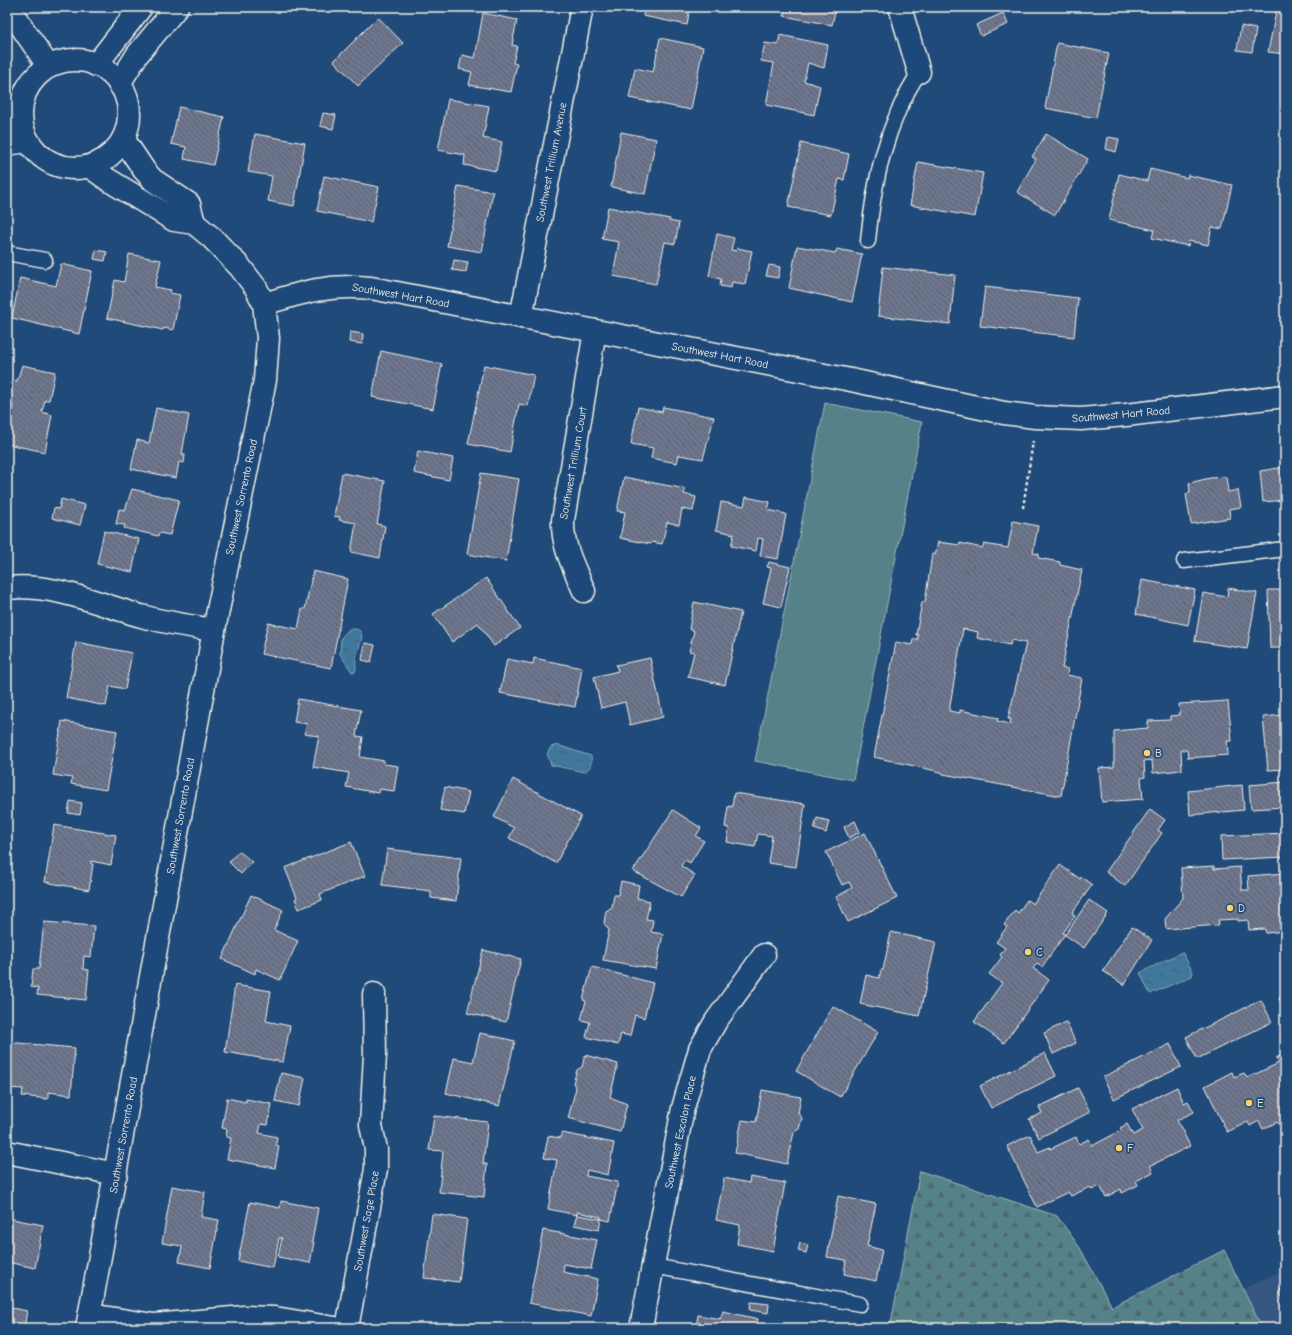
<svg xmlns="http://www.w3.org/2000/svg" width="1292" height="1335" viewBox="0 0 1292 1335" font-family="'Comic Neue',sans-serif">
  <defs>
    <pattern id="forest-firs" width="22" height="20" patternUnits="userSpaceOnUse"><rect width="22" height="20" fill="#558189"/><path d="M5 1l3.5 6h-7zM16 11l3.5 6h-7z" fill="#50676b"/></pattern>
    <pattern id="water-ripples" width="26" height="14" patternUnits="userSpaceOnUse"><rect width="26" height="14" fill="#40789b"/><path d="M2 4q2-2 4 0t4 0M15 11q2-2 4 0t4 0" fill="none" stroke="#446070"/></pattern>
    <pattern id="building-back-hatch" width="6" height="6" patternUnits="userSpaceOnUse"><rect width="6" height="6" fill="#6d768e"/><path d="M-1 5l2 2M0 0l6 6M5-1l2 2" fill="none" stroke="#5d616e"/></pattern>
  </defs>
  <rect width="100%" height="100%" fill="#1f4a7a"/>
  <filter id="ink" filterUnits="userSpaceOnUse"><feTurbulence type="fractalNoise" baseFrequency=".025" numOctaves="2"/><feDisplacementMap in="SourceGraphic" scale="8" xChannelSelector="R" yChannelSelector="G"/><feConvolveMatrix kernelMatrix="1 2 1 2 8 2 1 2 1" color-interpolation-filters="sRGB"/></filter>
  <g filter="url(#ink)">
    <path fill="#365780" d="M1285 1269V1328H1262L1243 1289Z"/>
    <path fill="#558189" stroke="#a4b9b8" d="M825 403 922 422 853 780 755 761Z"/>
    <path fill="url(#forest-firs)" stroke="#a4b9b8" d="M920 1171 1057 1216 1080 1248 1112 1307 1224 1250 1262 1328H890Z"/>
    <path fill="url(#water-ripples)" stroke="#88a8ba" d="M349 629C372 627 357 647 356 659 355 663 357 667 355 672H352L340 654 341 638Z
      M557 745 591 756C592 764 591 768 584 772L551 765 547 754 551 747Z
      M1182 952 1193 972 1192 976 1150 994 1140 973Z"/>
    <path fill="url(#building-back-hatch)" stroke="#f4f1e8" fill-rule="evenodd" d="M645 7H690L687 25 643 16Z
      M781 7H836L832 25 784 16 785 8Z
      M1277 7H1285V54L1268 52Z
      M483 13 517 20 512 45 517 46 513 63 517 64 511 92 469 85 472 72 459 69 462 55 475 58Z
      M1003 13 1008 24 981 36 976 25Z
      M378 17 403 43 358 86 334 61Z
      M1241 26 1256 29 1252 52 1237 50Z
      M780 35 828 45 824 68 808 63 804 81 820 86 814 115 766 105 774 63 761 61 765 43 778 45Z
      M660 38 703 47 691 110 629 98 635 68 653 72Z
      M1057 43 1109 53 1096 118 1045 108Z
      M448 99 489 106 483 138 502 142 496 171 464 165 465 155 438 150Z
      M179 107 224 117 213 165 184 159 186 147 171 144Z
      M323 113 336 115 333 129 320 126Z
      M621 132 656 139 645 194 611 187Z
      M255 134 305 143 294 206 268 201 272 176 248 172Z
      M1046 134 1088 159 1055 215 1017 192 1036 159 1032 157Z
      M1108 137 1119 139 1116 152 1106 149Z
      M801 143 849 154 844 180 839 179 831 215 788 207Z
      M918 162 983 173 975 217 910 205Z
      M1150 169 1187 178 1188 175 1232 185 1222 229 1212 227 1208 245 1189 241 1188 246 1152 238 1154 230 1109 220 1119 174 1147 181Z
      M324 176 379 187 371 222 317 211Z
      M458 186 493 192 482 252 447 246Z
      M608 207 670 219 669 221 679 223 675 244 665 242 656 284 613 276 619 242 602 239Z
      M717 234 734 238 731 250 736 251 737 248 752 251 745 284 732 282 731 288 720 286 721 279 709 276Z
      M797 246 835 253 837 249 862 254 852 302 789 288Z
      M96 250 107 252 105 261 94 259Z
      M129 254 161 260 155 287 171 290 170 293 180 295 173 330 164 328 163 330 107 318 115 280 124 282Z
      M454 260 468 262 466 272 452 270Z
      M61 264 92 271 79 334 12 318 20 278 56 286Z
      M769 265 780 267 778 278 766 276Z
      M883 267 955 275 950 324 878 316Z
      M985 287 1078 298 1074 337 980 326Z
      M350 332 363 334 362 344 349 342Z
      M381 351 442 364 433 409 372 397Z
      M22 365 55 372 49 400H45L42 412 52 415 45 452 7 444V432L13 405 7 403 9 379 17 381Z
      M484 365 534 375 528 406 519 404 510 452 468 444Z
      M638 407 662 412 663 407 714 417 703 459 679 455 677 463 651 458 653 448 631 444Z
      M156 408 189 415 182 454H185L184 463 179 462 176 478 131 469 137 440 149 443Z
      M418 451 453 458 449 480 414 473Z
      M1285 467V500L1263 502 1260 471Z
      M342 473 385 481 377 524 385 526 380 558 351 552 356 523 339 520 340 517 334 516Z
      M481 473 519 479 506 561 467 554Z
      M624 477 685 489 684 494 696 497 693 511 682 509 679 525 667 522 662 544 652 542 651 544 620 538 625 512 617 511Z
      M1226 477 1228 492 1238 490 1241 507 1229 509 1230 518 1191 524 1186 494 1190 493 1189 483 1210 478Z
      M132 489 179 500 170 535 159 533 158 536 124 528 125 525 116 524 119 509 125 510Z
      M746 497 770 502 768 510 786 514 778 559 760 556 763 539 758 538 756 551 731 546 734 534 716 530 721 502 744 506Z
      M61 499 85 505 80 525 52 518 54 508 59 509Z
      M1013 521 1038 526 1033 553 1039 554 1038 558 1060 562V565L1082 570 1062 668 1068 669 1067 675 1082 678 1061 796 943 774 941 772 874 757 896 642 912 645 913 639H918V635H916L922 602H925L932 554 935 555 938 542 960 545V543L982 548 984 544 1008 548ZM963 629 978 632 977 638 1010 645 1011 640 1026 643 1008 719H1011L1010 724 997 721 998 718 960 710V713L949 711Z
      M104 531 139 539 132 572 97 564Z
      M769 562 790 567 781 607 763 603 771 568 767 567Z
      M313 571 348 579 331 668 261 654 268 623 298 629 302 609H305Z
      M486 578 520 628 494 646 478 623 452 642 433 614Z
      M1142 580 1195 590 1188 625 1136 614Z
      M1228 588 1257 593 1247 649 1195 641 1203 593 1227 597Z
      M1268 590H1285V648H1270Z
      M694 602 741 612 725 685 688 677 694 652 689 651 694 631 689 629Z
      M76 642 132 653 125 689 110 686 106 706 66 698Z
      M365 643 375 645 371 662 362 660Z
      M534 658 582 668 575 707 500 693 507 659 533 664Z
      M650 658 663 717 630 725 625 702 601 708 594 677 618 671 616 665Z
      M298 699 361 710 356 736 363 737 360 757 384 761V764L398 766 394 791 379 789 378 793 346 787 349 773 313 767 319 736 304 734 307 724 294 722Z
      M1228 701 1232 741H1227L1228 755 1188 758 1187 750H1181L1182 770 1153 773 1152 760 1144 761 1145 777 1141 778 1143 799 1102 802 1099 768 1114 767V731L1148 728V721L1170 720V716L1180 715 1179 704Z
      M1285 715V769L1268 770 1263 717Z
      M62 721 117 731 106 790 71 784 72 778 53 775Z
      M513 779 581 816 556 863 509 838 514 828 494 817Z
      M1285 782V807L1251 809 1249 785Z
      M1242 785 1244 810 1190 815 1188 791Z
      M445 787 469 792 464 814 440 810Z
      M734 793 805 804 796 867 768 863 772 836 758 834 755 847 727 842 729 828 725 827 728 806 732 807Z
      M70 801 82 803 80 815 68 813Z
      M1150 809 1165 820 1158 830 1162 833 1125 886 1106 872Z
      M673 810 701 828 696 836 704 841 690 863 685 860 681 866 695 875 681 897 633 871Z
      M817 818 829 821 826 833 814 829Z
      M855 821 860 832 849 838 844 827Z
      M54 825 116 835 111 865 91 861V864H93L89 890 45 882Z
      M865 833 897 898 848 922 836 897 852 888 849 882 842 885 826 852Z
      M1285 833V857L1222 860 1221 836Z
      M351 842 365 876 320 894 322 900 299 909 295 899 297 898 285 868Z
      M387 849 461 858 456 901 431 898V891L382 885Z
      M239 851 252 862 241 874 229 862Z
      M1060 865 1080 879 1081 877 1092 885 1072 913 1075 916 1063 933 1065 934 1042 967 1037 964 1033 968 1049 980 1004 1043 974 1022 1002 983 989 974 1002 957 1000 955 1005 948 996 942 1007 927 1004 925 1015 910 1018 913 1027 900 1033 904Z
      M1214 866V869L1240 867 1242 890H1249L1248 876 1285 873V931L1266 933 1265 929 1249 930 1248 920 1238 921V919L1218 920 1219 925 1166 929 1165 919 1183 898 1181 868Z
      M621 881 639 885 637 898 650 901 646 919 653 920 651 932 663 934 656 969 603 960 609 930 604 923 606 911 612 907 614 895H618Z
      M251 895 283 910 274 930 298 941 280 980 256 969 255 974 222 959Z
      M1089 900 1108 913 1084 948 1065 935Z
      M44 922 94 926 91 957 84 956 83 969 89 970 86 1000 37 995 38 988 31 987 33 969H39Z
      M1132 927 1152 940 1124 985 1103 971Z
      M891 932 936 942 919 1016 860 1004 866 975 879 978 881 970H883Z
      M483 950 521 959 506 1022 467 1013Z
      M592 967 653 983 644 1018 635 1015 630 1036 621 1034 618 1045 586 1037 590 1022 581 1020 586 1001 583 1000Z
      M235 985 271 991 266 1021 290 1026 283 1062 225 1052Z
      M1285 995V1011L1279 998Z
      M1261 1000 1272 1022 1197 1059 1186 1037Z
      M833 1006 878 1032 840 1097 796 1071Z
      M1066 1022 1076 1043 1053 1054 1044 1033Z
      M480 1033 515 1041 499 1106 446 1093 454 1058 473 1062Z
      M7 1042 75 1048 71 1095 48 1092V1099L22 1096 23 1089 7 1088Z
      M1170 1044 1181 1067 1114 1099 1103 1077Z
      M1285 1047V1122L1279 1125 1277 1122 1263 1129 1259 1121 1250 1126 1248 1122 1227 1132 1205 1086 1232 1072 1234 1077 1244 1073 1247 1078 1279 1063 1276 1058 1284 1054 1282 1048Z
      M1045 1053 1056 1076 991 1108 980 1086Z
      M585 1055 618 1064 610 1097 627 1104 620 1132 568 1118 576 1088 573 1083 577 1070 582 1067Z
      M281 1073 305 1078 299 1106 275 1101Z
      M1177 1087 1184 1103 1188 1101 1194 1112 1177 1120 1190 1146 1150 1166 1153 1172 1136 1181 1138 1185 1122 1193 1121 1189 1106 1197 1100 1186 1092 1190 1090 1187 1071 1196 1068 1192 1037 1207 1007 1146 1030 1135 1038 1152 1050 1147V1149L1076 1137 1079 1144 1089 1139 1092 1146 1122 1130 1120 1128 1127 1124 1133 1135 1143 1130 1132 1109Z
      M1078 1088 1090 1112 1039 1138 1029 1119 1042 1113 1039 1107Z
      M762 1090 801 1097 798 1113 802 1118 799 1129 794 1132 787 1164 735 1153 742 1120 756 1122Z
      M227 1098 246 1102V1099L272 1104 268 1125 261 1124 259 1133 277 1137 276 1145 279 1146 275 1168 227 1159 231 1138 226 1137 227 1129 222 1128Z
      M434 1116 488 1122 483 1164H487L484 1197 439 1192 443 1151 429 1150Z
      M562 1133 614 1143 608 1175 587 1170 586 1176 618 1182 610 1221 601 1219V1217L577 1212V1215L548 1209 557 1160 544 1158 548 1136 561 1138Z
      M750 1177 785 1183 773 1251 737 1244 740 1225 716 1220 724 1178 749 1183Z
      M172 1186 205 1192 201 1217 219 1220 210 1268 179 1262 182 1246 162 1243Z
      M838 1196 876 1204 867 1246 882 1250 876 1281 844 1274 846 1260 827 1257Z
      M281 1201 318 1208 312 1242H314L310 1263 278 1257 282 1238H279L273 1268 238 1261 250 1202 280 1208Z
      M432 1214 467 1219 459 1282 424 1278Z
      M577 1215 601 1219 599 1230 574 1225Z
      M7 1218 43 1225 35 1268 7 1262Z
      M543 1230 597 1240 591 1269 564 1264 563 1272 598 1279 591 1316 529 1303Z
      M800 1243 808 1245 806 1253 798 1251Z
      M1285 1287V1303L1279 1290Z
      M751 1302 769 1304 768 1313 750 1310Z
      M7 1307 27 1311 24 1328H7Z
      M723 1311 758 1319 756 1327 762 1328H696L698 1315 720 1319Z"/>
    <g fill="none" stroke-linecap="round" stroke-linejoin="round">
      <g stroke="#f4f1e8" stroke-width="17">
        <path id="lane" d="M868 241C874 180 886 124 919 72
          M7 253 45 260
          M1184 561 1285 549
          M653 1266 860 1304"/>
      </g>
      <g stroke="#f4f1e8" stroke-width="25">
        <path id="street" d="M8 7 49 67
          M900 7 919 72
          M96 65 141 7
          M119 84 137 55 177 7
          M521 317 582 7
          M7 588C56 583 99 605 145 617 167 623 191 626 214 630
          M584 591C574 567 562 547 563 520L595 331
          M7 1152 116 1174
          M90 1315 154 1325 244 1317 275 1318 335 1328
          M347 1328 376 1169V1149L371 1125 375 1055 374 994
          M641 1328 683 1108 700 1049 716 1021 764 955"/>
      </g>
      <g stroke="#f4f1e8" stroke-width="25">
        <path id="secondary" d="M21 114a54 54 0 1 1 108 0a54 54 0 1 1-108 0Z
          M124 140 144 170 153 180 189 204 194 223
          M7 144 27 141
          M89 166 107 179 174 220 194 223 212 238 240 267 256 288 264 304C303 292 329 284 371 288L851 380 1004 413 1035 417 1081 419 1126 415 1285 396
          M87 1328 214 630 265 380 268 338 264 304"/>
      </g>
      <path stroke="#f4f1e8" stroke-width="2.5" stroke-dasharray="3 3" stroke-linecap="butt" d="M1023 508 1033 441"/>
      <use href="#lane" stroke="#1f4a7a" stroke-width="14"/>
      <use href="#street" stroke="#1f4a7a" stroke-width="22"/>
      <use href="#secondary" stroke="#1f4a7a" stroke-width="22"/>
    </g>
  </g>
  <g fill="#ffd166" stroke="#1f4a7a" stroke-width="1.5">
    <circle cx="1147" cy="753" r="4"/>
    <circle cx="1230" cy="908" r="4"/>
    <circle cx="1028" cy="952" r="4"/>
    <circle cx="1249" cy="1103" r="4"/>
    <circle cx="1119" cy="1148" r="4"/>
  </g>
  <g text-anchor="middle" stroke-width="3.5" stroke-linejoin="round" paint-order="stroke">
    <g font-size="11" fill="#f4f1e8" stroke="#1f4a7a">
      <text transform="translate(551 162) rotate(-79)" y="4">Southwest Trillium Avenue</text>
      <text transform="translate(401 295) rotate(10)" y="4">Southwest Hart Road</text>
      <text transform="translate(720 355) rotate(11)" y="4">Southwest Hart Road</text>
      <text transform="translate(1121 414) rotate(-5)" y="4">Southwest Hart Road</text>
      <text transform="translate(573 463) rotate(-80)" y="4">Southwest Trillium Court</text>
      <text transform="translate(241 497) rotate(-78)" y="4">Southwest Sorrento Road</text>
      <text transform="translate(180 816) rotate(-80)" y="4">Southwest Sorrento Road</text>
      <text transform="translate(680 1132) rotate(-78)" y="4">Southwest Escalon Place</text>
      <text transform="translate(123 1135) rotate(-80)" y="4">Southwest Sorrento Road</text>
      <text transform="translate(366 1221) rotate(-80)" y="4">Southwest Sage Place</text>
    </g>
    <g font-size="11" fill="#f4f1e8" stroke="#1f4a7a" text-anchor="start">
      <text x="1155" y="757">B</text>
      <text x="1238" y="912">D</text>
      <text x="1036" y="956">C</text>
      <text x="1257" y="1107">E</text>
      <text x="1127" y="1152">F</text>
    </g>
  </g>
  <rect width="1292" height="1335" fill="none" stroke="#1f4a7a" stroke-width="24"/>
  <rect x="12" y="12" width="1268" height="1311" fill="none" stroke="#f4f1e8" stroke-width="1.5" filter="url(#ink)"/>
</svg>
